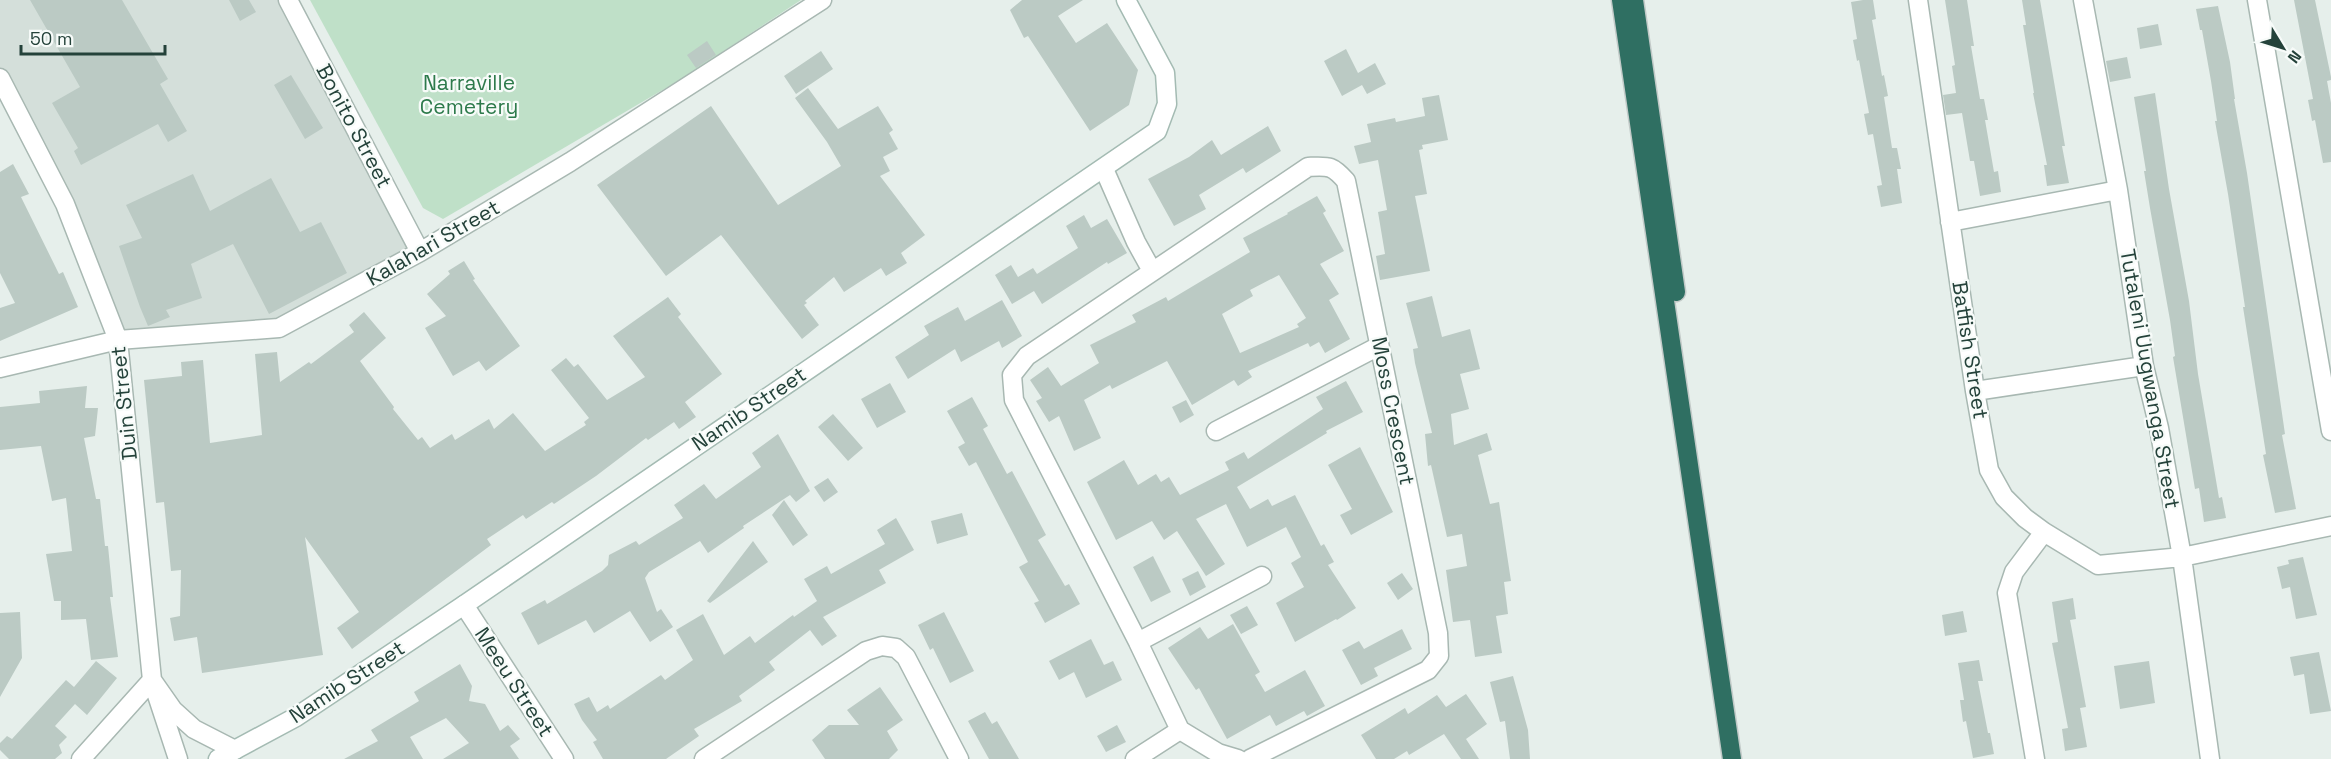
<svg xmlns="http://www.w3.org/2000/svg" width="2331" height="759" viewBox="0 0 2331 759" font-family="'Space Grotesk',sans-serif">
  <rect width="100%" height="100%" fill="#e6efeb"/>
  <path fill="#d4dfda" d="M0 0H287L420 252 279 328 118 340 0 78Z"/>
  <path fill="#bfe0c8" d="M310 0H801L683 78 443 219 423 208Z"/>
  <path fill="#bbcac4" fill-rule="evenodd" d="M30 0H122L168 79 160 84 187 131 168 142 158 124 81 165 74 151 78 148 52 103 80 87Z
    M229 0H249L256 12 240 21Z
    M1022 0H1083L1058 16 1076 43 1107 23 1138 70 1129 105 1090 131 1028 36 1024 38 1010 10Z
    M1863 0H1873L1876 19 1872 20 1882 76 1884 75 1888 96 1884 97 1892 148H1897L1901 169H1897L1902 203 1881 207 1877 186 1882 185 1873 134 1868 135 1864 114 1869 113 1859 60 1857 61 1853 40 1857 39 1851 2Z
    M1945 0H1967L1974 46H1971L1980 99H1984L1988 120H1985L1994 172 1998 171 2001 192 1980 196 1974 161H1970L1962 113 1946 115 1943 95 1956 93 1952 66 1955 65Z
    M2022 0H2040L2065 146H2062L2069 183 2047 186 2044 165H2047L2033 93H2034L2023 25H2026Z
    M2294 0H2315L2331 77V80L2327 81 2331 103V162L2323 163 2315 120 2312 121 2308 100 2313 99Z
    M2218 6 2230 62 2235 99H2234L2247 173 2285 434 2282 435 2296 509 2275 513 2263 455 2266 454 2243 307H2245L2228 194 2215 121H2217L2211 81 2202 30H2200L2196 9Z
    M2158 24 2162 45 2140 49 2137 28Z
    M707 41 716 55 696 68 687 55Z
    M1346 49 1358 73 1375 63 1386 84 1367 94 1362 85 1342 96 1324 61Z
    M821 51 833 69 796 94 784 76Z
    M2127 57 2131 78 2110 82 2106 61Z
    M291 75 323 128 305 139 274 85Z
    M808 88 838 129 878 106 893 130 889 133 898 149 883 157 890 171 880 176 925 235 901 253 907 263 886 276 881 268 844 292 834 277 805 301 807 303 804 305 819 325 802 339 721 235 666 276 597 185 711 106 778 205 841 166 827 142 795 98Z
    M2155 93 2169 189 2189 301 2198 374 2219 498 2222 497 2226 518 2204 522 2199 488 2195 489 2173 357 2175 356 2170 320 2150 208 2144 171H2146L2134 97Z
    M1439 95 1448 140 1422 145 1423 149 1419 150 1427 194 1415 196 1430 271 1380 280 1376 256 1385 254 1378 212 1387 210 1378 160 1359 164 1354 146 1371 142 1367 124 1395 118 1396 122 1425 116 1422 98Z
    M1268 126 1281 151 1246 173 1243 168 1199 195 1206 209 1174 226 1148 179 1189 157 1212 140 1221 155Z
    M13 164 29 194 21 197 59 274 63 272 78 307 0 341V308L15 303 0 273V172Z
    M193 174 210 211 271 178 300 232 321 222 347 273 269 314 233 244 191 264 202 298 166 310 170 317 148 326 140 307 119 246 142 238 126 205Z
    M1317 196 1326 211 1323 213 1344 251 1320 264 1339 294 1329 300 1350 339 1325 353 1319 342 1310 347 1308 343 1248 371 1252 377 1238 386 1234 380 1192 405 1167 361 1112 389 1110 385 1084 400 1101 438 1074 451 1059 416 1049 422 1036 401 1042 398 1030 380 1048 367 1061 386 1099 363 1090 345 1136 322 1132 315 1166 297 1168 301 1250 252 1243 238 1288 214 1287 213ZM1279 275 1306 318 1297 324 1299 327 1240 353 1222 314 1253 296 1250 290Z
    M1084 215 1091 228 1107 219 1127 253 1108 264 1107 262 1042 304 1034 291 1012 304 995 275 1011 265 1018 277 1033 268 1037 274 1078 248 1066 226Z
    M464 261 475 279 473 280 520 346 486 371 479 361 453 376 425 328 446 316 427 294 450 274 448 271Z
    M1432 296 1442 337 1470 329 1480 369 1460 374 1469 409 1451 414 1454 445 1487 433 1492 450 1478 455 1490 504 1499 502 1511 581 1504 582 1508 614 1496 616 1502 653 1475 657 1470 620 1453 622 1446 570 1467 566 1462 534 1447 537 1431 465 1428 466 1425 434 1432 433 1415 363 1413 349 1418 348 1406 303Z
    M668 297 681 314 678 317 722 374 685 402 696 417 679 429 674 422 648 440 646 438 596 476 554 504 552 502 526 519 523 515 487 539 491 545 352 649 337 628 359 612 305 537 323 655 202 673 197 637 174 641 170 618 180 616 181 570 171 571 164 502 156 503 144 380 182 376 181 362 203 360 210 443 262 435 255 354 277 352 280 382 309 362 311 364 354 332 349 325 364 312 386 338 360 361 394 407 393 409 418 440 422 437 430 448 452 434 455 440 489 419 494 429 513 413 545 451 586 425 584 422 589 418 551 370 566 358 574 367 578 364 607 400 645 377 613 336Z
    M1002 300 1022 336 1002 348 999 341 961 362 955 349 908 379 895 357 929 335 924 326 958 307 965 321Z
    M1346 381 1363 412 1326 431 1327 433 1237 487 1250 509 1268 499 1272 506 1295 495 1321 546 1324 544 1334 562 1328 565 1356 608 1337 620 1336 619 1295 642 1276 603 1304 587 1291 563 1301 557 1286 527 1247 547 1226 504 1196 519 1225 564 1206 576 1177 531 1164 540 1152 521 1116 540 1087 482 1124 460 1138 485 1156 474 1161 482 1169 477 1180 495 1229 470 1225 462 1244 452 1248 459 1323 409 1316 397Z
    M890 383 906 412 877 428 861 399Z
    M87 386 85 408H98L95 436 84 438 96 499H100L105 546H108L113 597H110L118 657 91 660 86 619 61 620V601H54L46 554 72 551 66 498 52 501 41 446 0 450V407L40 403 39 391Z
    M972 397 988 426 983 429 1007 474 1012 471 1046 535 1038 540 1065 586 1069 584 1080 604 1045 623 1034 603 1039 601 1019 567 1028 562 976 462 969 466 958 447 965 443 947 411Z
    M1186 400 1194 415 1180 423 1172 407Z
    M833 414 863 448 848 461 818 427Z
    M778 434 810 491 796 502 790 495 743 526 744 528 708 553 700 541 649 572 645 578 657 612 661 609 673 627 650 642 630 611 594 633 586 620 538 645 521 613 545 600 547 604 602 571 608 565 609 555 636 541 639 545 683 518 674 505 704 484 716 499 761 467 752 453Z
    M1360 447 1393 512 1351 535 1340 515 1352 509 1328 465Z
    M828 478 838 492 824 502 814 487Z
    M784 500 808 535 793 546 772 515Z
    M962 513 968 535 937 544 931 521Z
    M896 518 914 550 879 570 886 583 823 617 837 636 822 646 810 630 769 662 775 670 739 696 742 701 694 729 699 736 666 759H603L593 742 597 740 582 720 574 704 589 697 597 712 608 705 610 709 661 675 665 680 693 660 676 630 703 614 724 655 750 636 755 643 793 615 794 617 817 601 804 579 827 566 831 574 885 544 877 530Z
    M753 541 768 562 710 603 707 601Z
    M1153 556 1171 592 1151 602 1133 567Z
    M2303 557 2317 615 2296 619 2290 587 2282 589 2277 567 2289 564 2288 560Z
    M1198 571 1206 587 1190 596 1182 579Z
    M1402 573 1413 589 1398 600 1387 583Z
    M2073 598 2076 619 2070 620 2086 707 2080 708 2087 747 2065 751 2062 729 2068 728 2052 643 2058 642 2052 602Z
    M1247 606 1258 625 1241 634 1230 615Z
    M1963 611 1967 632 1945 636 1942 615Z
    M20 612 22 658 0 697V613Z
    M944 612 974 671 950 683 933 648 930 650 918 625Z
    M1233 624 1260 672 1255 675 1265 692 1305 670 1325 706 1307 716 1304 711 1276 726 1270 715 1227 739 1199 688 1196 690 1168 648 1200 627 1208 639Z
    M1402 629 1412 649 1374 668 1378 676 1361 685 1342 650 1359 641 1364 649Z
    M1091 639 1104 665 1113 661 1122 680 1086 698 1074 672 1059 680 1049 661Z
    M2319 652 2331 711 2310 714 2304 674 2294 676 2290 657Z
    M1979 660 1983 681H1978L1988 733H1990L1994 754 1973 758 1966 721 1963 722 1960 700H1964L1958 663Z
    M96 661 117 678 87 715 75 704 55 726 67 737 59 745 62 753 55 759H9L0 750V743L7 736 12 739 66 680 74 687Z
    M2149 661 2155 703 2120 709 2114 666Z
    M460 664 472 686 469 701 485 704 500 731 508 725 520 739 510 746 519 759H443L469 743 446 718 410 737 423 759H344L378 741 371 730 419 701 414 692Z
    M1513 676 1528 730 1530 759H1510L1505 721 1500 722 1490 682Z
    M880 687 903 720 887 731 898 750 889 759H825L812 740 829 725H859L847 710Z
    M1466 694 1487 724 1466 739 1479 759H1461L1444 734 1409 755 1407 751 1394 759H1376L1361 735 1405 708 1408 714 1437 695 1446 707Z
    M985 712 992 724 997 721 1019 759H989L968 721Z
    M1117 725 1126 742 1106 752 1097 736Z"/>
  <g fill="none" stroke-linecap="round" stroke-linejoin="round">
    <g stroke="#a8b8b2" stroke-width="21">
      <path id="street" d="M288 0 420 252
        M1918 0 1975 391 1989 470 2004 497 2025 518 2044 532 2098 565 2182 557 2331 526
        M2083 0 2118 190 2144 366 2159 428 2182 557 2210 759
        M2257 0 2331 431
        M0 78 65 204 118 340 152 680 178 759
        M1104 169 1136 242 1152 271
        M1950 222 2118 190
        M0 368 118 340 279 328 420 252 570 162 822 0
        M1975 391 2144 366
        M1216 431 1379 346
        M464 605 564 759
        M1138 642 1262 576
        M81 759 152 680 173 710 194 729 235 750
        M704 759 866 651 882 646 896 648 906 657 959 759
        M1135 759 1180 730
        M1238 759 1218 753 1180 730 1138 642 1014 400 1012 375 1027 356 1308 167C1329 166 1332 165 1346 181L1438 633 1439 656 1428 670 1250 759
        M2035 759 2007 593 2014 572 2044 532"/>
    </g>
    <g stroke="#a4bbb3" stroke-width="21">
      <path id="secondary" d="M218 759 296 717 464 605 1157 131 1167 104 1165 73 1126 0"/>
    </g>
    <g stroke="#c2cac8" stroke-width="21">
      <path id="highway" d="M1621 0 1732 759
        M1634 0 1676 292"/>
    </g>
    <use href="#street" stroke="#fff" stroke-width="18"/>
    <use href="#secondary" stroke="#fff" stroke-width="18"/>
    <use href="#highway" stroke="#2f6f62" stroke-width="18"/>
  </g>
  <g text-anchor="middle" stroke-width="4.5" stroke-linejoin="round" paint-order="stroke">
    <g font-size="21" fill="#2d7a4b" stroke="#f7fbf9">
      <text x="469" y="90">Narraville<tspan x="469" dy="24">Cemetery</tspan></text>
    </g>
    <g font-size="21" fill="#24423a" stroke="#f7fbf9">
      <text transform="translate(354 126) rotate(62)" y="7">Bonito Street</text>
      <text transform="translate(433 243) rotate(-30)" y="7">Kalahari Street</text>
      <text transform="translate(1970 350) rotate(81)" y="7">Batfish Street</text>
      <text transform="translate(2150 379) rotate(80)" y="7">Tutaleni Uugwanga Street</text>
      <text transform="translate(124 403) rotate(-96)" y="7">Duin Street</text>
      <text transform="translate(749 409) rotate(-34)" y="7">Namib Street</text>
      <text transform="translate(1393 411) rotate(79)" y="7">Moss Crescent</text>
      <text transform="translate(347 682) rotate(-33)" y="7">Namib Street</text>
      <text transform="translate(514 682) rotate(57)" y="7">Meeu Street</text>
    </g>
  </g>
  <g transform="translate(2283 48) rotate(128)" stroke="#f7fbf9" stroke-width="4.5" paint-order="stroke">
  <path d="M0-4.5L10 22L0 15L-10 22Z" fill="#24423a"/>
  <text y="-9" font-size="16" font-weight="bold" text-anchor="middle" fill="#24423a">N</text>
  </g>
  <path d="M21 45v9h144v-9" fill="none" stroke="#24423a" stroke-width="3"/>
  <text x="30" y="45" font-size="18" fill="#24423a" stroke="#f7fbf9" stroke-width="4.5" paint-order="stroke">50 m</text>
</svg>
